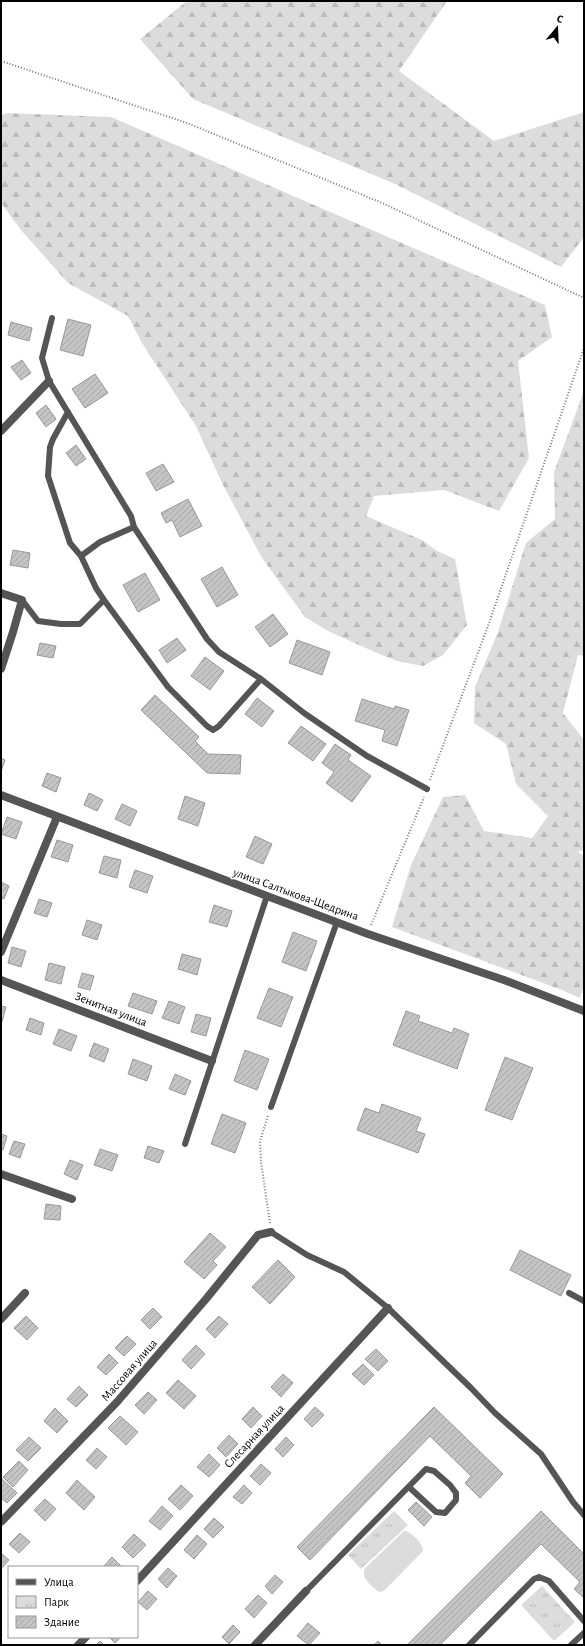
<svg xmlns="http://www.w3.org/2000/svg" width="585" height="1646" viewBox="0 0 585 1646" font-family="'Alegreya Sans',sans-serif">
  <defs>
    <pattern id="forest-firs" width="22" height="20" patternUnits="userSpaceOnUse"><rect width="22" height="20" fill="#dcdcdc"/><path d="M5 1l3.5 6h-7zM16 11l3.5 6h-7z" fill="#bbb"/></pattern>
    <pattern id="park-tufts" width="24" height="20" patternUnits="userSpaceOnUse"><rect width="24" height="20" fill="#dcdcdc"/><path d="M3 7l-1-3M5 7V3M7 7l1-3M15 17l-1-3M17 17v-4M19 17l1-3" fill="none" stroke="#bbb"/></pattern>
    <pattern id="building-hatch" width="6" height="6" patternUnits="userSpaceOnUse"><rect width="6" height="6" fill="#c4c4c4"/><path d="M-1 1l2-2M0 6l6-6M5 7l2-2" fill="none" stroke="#a7a7a7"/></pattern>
  </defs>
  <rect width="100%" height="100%" fill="#fff"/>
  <path fill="#dcdcdc" d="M404 1531C412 1532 423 1544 423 1551L384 1591 379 1592C372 1587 360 1577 365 1568Z"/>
  <path fill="url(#forest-firs)" d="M187 1H447L399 71 494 141 584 112V237L561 267 395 184 193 99 140 39Z
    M6 113 111 117 545 305 552 337 518 361 529 458 499 511 444 490 374 496 366 516 422 540 437 551 455 559 467 625 443 655 423 666 397 661 377 653 328 631 305 617 262 558 223 485 196 426 142 343 128 316 68 283 21 230 1 203V116Z
    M584 391V656L578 655 563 713 584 740V850L578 852 584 856V986L580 998 562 990 392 927 411 865 443 797 465 795 484 831 532 838 548 816 516 784 506 744 474 723 475 687 498 632 526 543 555 519 554 472Z"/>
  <path fill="url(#park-tufts)" d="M394 1511 408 1525 361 1569 348 1555Z
    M542 1586 575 1622 554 1641 521 1605Z"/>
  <path fill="url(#building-hatch)" stroke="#999" d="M68 319 91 325 83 356 60 350Z
    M11 322 32 328 29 341 8 335Z
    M22 360 31 373 21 380 11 367Z
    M95 374 108 393 85 408 72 389Z
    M46 405 56 419 46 427 36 413Z
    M76 445 86 459 76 466 66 453Z
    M163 464 174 482 156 491 146 473Z
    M188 499 202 526 180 537 172 520 166 523 161 513Z
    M13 550 30 553 28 568 10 565Z
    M222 567 238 595 217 607 201 579Z
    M145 573 160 600 138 612 123 585Z
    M273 614 288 634 270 647 255 627Z
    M177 638 186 650 167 663 159 650Z
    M297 640 330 652 322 675 289 663Z
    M40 643 56 646 53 658 37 655Z
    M205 657 224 671 210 690 191 676Z
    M155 695 199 737 195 741 208 754 241 755 240 774 207 773 141 710Z
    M257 698 274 711 262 727 245 714Z
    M362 699 394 709 395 706 409 710 397 746 382 741 385 730 355 721Z
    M301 726 326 744 313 761 288 743Z
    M335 744 351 755 348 760 371 776 352 802 326 783 334 772 322 763Z
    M1 758 5 760 1 772Z
    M47 773 61 778 56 792 42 786Z
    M89 793 103 800 97 811 84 805Z
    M185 796 205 803 198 826 178 819Z
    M122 804 137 811 130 826 115 819Z
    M7 817 22 822 16 839 1 834Z
    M255 836 272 844 263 864 246 857Z
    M57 840 73 845 68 862 51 857Z
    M104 856 121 860 117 878 99 873Z
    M135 870 153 876 147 893 129 887Z
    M1 882 9 886 4 899 1 898Z
    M39 899 52 903 47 917 34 913Z
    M214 905 232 911 227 927 209 922Z
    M87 920 102 925 97 940 82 935Z
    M293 932 317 941 306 971 282 962Z
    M12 947 26 951 21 967 8 963Z
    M182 954 201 959 197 975 178 969Z
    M49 963 65 967 61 984 45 980Z
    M82 973 94 976 90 990 78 987Z
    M269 988 293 997 281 1027 257 1018Z
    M133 993 157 1001 152 1014 128 1006Z
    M169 1001 185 1007 179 1024 162 1018Z
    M1 1006 6 1007 2 1022H1Z
    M406 1011 420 1016 418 1021 452 1033 454 1028 469 1034 457 1069 393 1045Z
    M196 1014 211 1018 206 1036 191 1032Z
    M30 1018 44 1023 41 1035 26 1030Z
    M59 1029 77 1036 71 1051 53 1044Z
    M94 1043 109 1049 104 1062 89 1056Z
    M245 1050 269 1059 257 1090 234 1081Z
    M505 1057 533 1068 512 1120 485 1110Z
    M133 1059 152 1066 147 1081 128 1074Z
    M175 1074 191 1081 185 1095 169 1089Z
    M382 1104 421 1118 416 1131 425 1134 418 1153 357 1130 365 1108 379 1113Z
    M222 1114 246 1123 235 1153 211 1144Z
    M1 1134 7 1136 3 1150 1 1149Z
    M14 1141 25 1144 20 1158 9 1154Z
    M148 1146 164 1151 159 1163 144 1158Z
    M100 1149 118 1155 112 1171 94 1165Z
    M70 1160 83 1165 77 1180 64 1174Z
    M46 1204 61 1206 60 1220 44 1219Z
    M210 1233 226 1247 213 1261 217 1265 204 1279 184 1262Z
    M520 1250 571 1275 561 1296 510 1270Z
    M278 1260 295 1277 270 1304 252 1287Z
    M153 1308 162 1317 150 1329 141 1320Z
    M26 1316 38 1328 27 1340 14 1328Z
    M219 1316 228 1324 215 1338 206 1329Z
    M127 1336 136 1344 124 1356 115 1348Z
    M196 1345 205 1354 191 1369 182 1360Z
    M376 1349 388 1361 378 1371 365 1359Z
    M109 1354 118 1363 106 1375 97 1367Z
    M363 1364 374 1375 364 1385 352 1374Z
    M283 1374 293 1383 281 1397 271 1387Z
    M178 1380 196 1396 184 1409 166 1393Z
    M79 1386 88 1395 76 1407 67 1399Z
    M148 1392 157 1400 144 1414 135 1405Z
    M253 1407 262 1416 251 1428 242 1419Z
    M315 1407 324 1415 312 1427 304 1419Z
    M434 1407 503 1474 480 1498 465 1483 471 1476 430 1436 310 1560 297 1547Z
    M55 1408 68 1421 57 1433 44 1421Z
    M120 1416 138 1432 126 1445 108 1428Z
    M229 1435 238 1444 226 1457 217 1448Z
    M29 1437 41 1448 28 1461 16 1450Z
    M286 1437 294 1445 283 1457 275 1449Z
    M97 1448 107 1457 96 1469 86 1460Z
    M209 1454 220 1465 209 1477 197 1467Z
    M19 1461 28 1470 13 1487 3 1477Z
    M261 1464 271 1473 260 1485 250 1476Z
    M1 1478 17 1493 7 1503 1 1498Z
    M77 1480 95 1497 84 1510 66 1493Z
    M181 1485 193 1496 180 1510 168 1499Z
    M244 1485 252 1493 242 1504 233 1497Z
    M45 1499 56 1509 45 1521 34 1510Z
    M416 1502 432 1517 424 1526 408 1510Z
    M162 1506 173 1516 160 1530 149 1521Z
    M541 1511 584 1554V1598L574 1589 580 1582 541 1544 440 1645H407Z
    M214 1518 224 1527 213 1538 204 1529Z
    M20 1533 30 1542 19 1553 9 1544Z
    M134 1534 146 1545 133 1558 122 1547Z
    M197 1535 207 1544 194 1559 184 1550Z
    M1 1553 9 1560 1 1569Z
    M112 1557 121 1566 120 1567H103Z
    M168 1568 177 1576 167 1588 158 1579Z
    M275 1575 283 1582 272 1594 265 1586Z
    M148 1591 157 1599 147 1610 138 1602Z
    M258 1595 267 1603 254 1618 245 1609Z
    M308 1623 320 1633 309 1645 297 1636Z
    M233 1625 240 1632 229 1644 222 1637Z
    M109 1637H121L115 1643Z
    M100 1641 104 1645H96Z
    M378 1641 382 1645H374Z"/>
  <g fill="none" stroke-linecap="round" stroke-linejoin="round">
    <path stroke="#777" stroke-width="2" stroke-dasharray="1 2" stroke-linecap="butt" d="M1 61 187 123 380 202 584 298
      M430 780 488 626 584 348
      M371 925 424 797
      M268 1116 260 1141 261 1162 270 1223"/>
    <path stroke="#555" stroke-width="6" d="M52 318 42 358 49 381 131 516 134 527 207 639 219 652 261 679 304 713 367 756 427 789
      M68 412 53 439 50 447 48 476 70 543 81 556
      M22 600 38 621 61 624H80L104 600 96 588 81 556 100 542 134 527
      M104 600 168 687 207 726 213 730 219 726 261 679
      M271 1107 337 922
      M185 1144 267 896
      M271 1232 307 1255 344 1272 388 1308 471 1388 495 1413 541 1454 573 1502 584 1515
      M569 1293 584 1301
      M306 1591 426 1469 434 1471 450 1485 456 1493V1500L445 1513 436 1512 410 1488
      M469 1645 534 1579 539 1577 549 1581 584 1621
      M571 1645 584 1633"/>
    <path stroke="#555" stroke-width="8" d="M1 431 49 381
      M1 593 22 600 13 632 1 669
      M1 952 57 817
      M1 980 212 1061
      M1 1174 72 1199
      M1 1319 25 1293
      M1 1522 117 1402 206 1299 258 1235 271 1232
      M137 1581 388 1308
      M78 1645 86 1637
      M255 1645 306 1591"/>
    <path stroke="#555" stroke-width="8" d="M1 795 267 896 368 934 504 980 584 1011"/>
  </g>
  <g text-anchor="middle" stroke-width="3.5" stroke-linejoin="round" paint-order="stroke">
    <g font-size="12" fill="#000" stroke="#fff">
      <text transform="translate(296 894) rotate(20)" y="4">улица Салтыкова-Щедрина</text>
      <text transform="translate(111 1009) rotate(21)" y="4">Зенитная улица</text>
      <text transform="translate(129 1370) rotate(-49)" y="4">Массовая улица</text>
      <text transform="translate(254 1436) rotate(-47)" y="4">Слесарная улица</text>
    </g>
  </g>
  <rect width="585" height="1646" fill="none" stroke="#000000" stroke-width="4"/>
  <rect x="8" y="1566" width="130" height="72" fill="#ffffff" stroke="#999999"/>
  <rect x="16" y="1579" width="20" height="6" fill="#555555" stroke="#999999"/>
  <text x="44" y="1586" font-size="12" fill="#000000">Улица</text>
  <rect x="16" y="1596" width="20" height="12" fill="url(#park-tufts)" stroke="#999999"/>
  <text x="44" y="1606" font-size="12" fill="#000000">Парк</text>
  <rect x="16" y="1616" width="20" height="12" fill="url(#building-hatch)" stroke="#999999"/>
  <text x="44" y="1626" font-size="12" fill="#000000">Здание</text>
  <g transform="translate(557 28) rotate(19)" stroke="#ffffff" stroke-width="3" paint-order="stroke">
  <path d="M0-3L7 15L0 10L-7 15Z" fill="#000000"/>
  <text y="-6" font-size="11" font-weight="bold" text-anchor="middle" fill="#000000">С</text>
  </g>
</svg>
